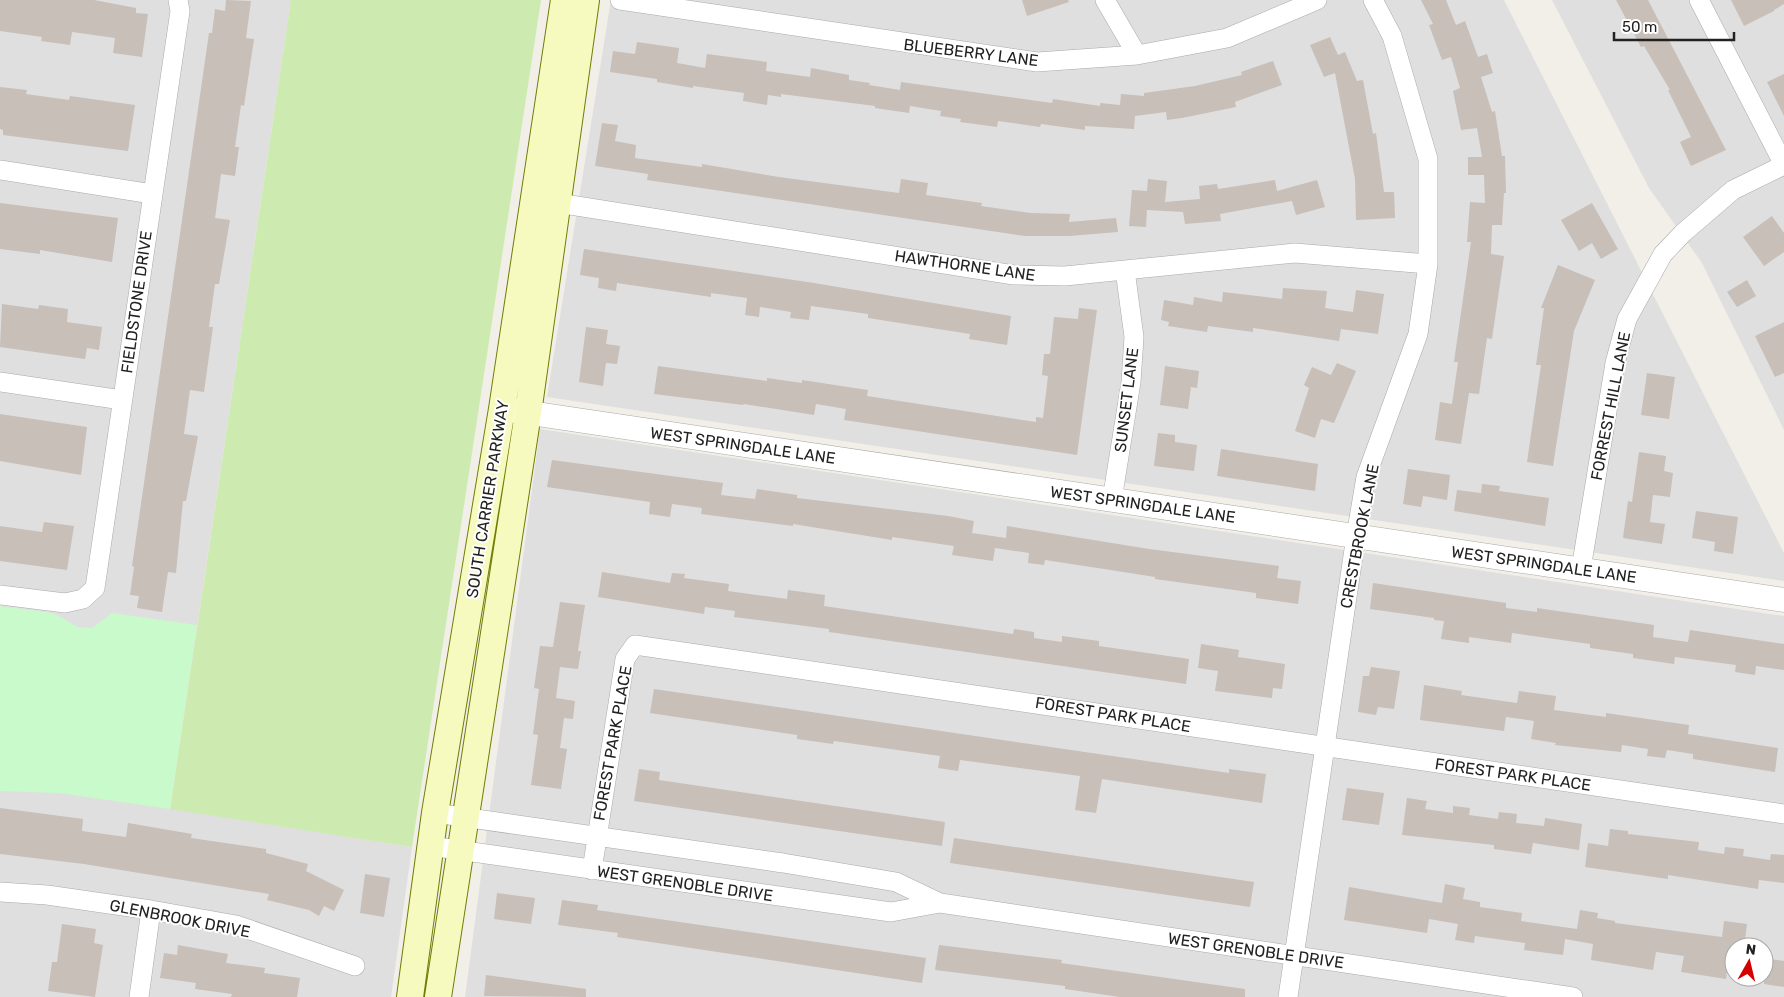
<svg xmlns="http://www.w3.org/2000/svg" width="1784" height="997" viewBox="0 0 1784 997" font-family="Rubik,sans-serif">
  <rect width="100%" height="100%" fill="#f2efe9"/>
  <path fill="#e0dfdf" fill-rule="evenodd" d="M0 0H291L170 808 412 847 391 997H0Z
    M611 0H1504L1784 553V581L547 397Z
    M1552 0H1784V430L1702 263 1649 188Z
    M540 429 1784 616V997H465ZM1734 947H1764V977H1734Z"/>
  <path fill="#cdebb0" d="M291 0H541L412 847 170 809Z"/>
  <path fill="#c8facc" d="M0 606 53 613 78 627 92 628 112 613 197 625 170 809 59 793 0 791Z"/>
  <path fill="#c7bfb8" d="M0 0H94L136 8V13L148 14 142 57 113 53 115 38 72 32 70 45 41 41 42 37 0 31Z
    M226 0 251 1 246 38 254 39 244 106 241 105 235 147H239L235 176 221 174 215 218 230 220 219 284H215L209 327H213L204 392 190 390 184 434 198 436 186 501H183L176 573 168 572 162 612 137 608 139 596 130 595 134 567 132 566 209 33H212L215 9 225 11Z
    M1022 0H1068L1069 2 1027 16Z
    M1421 0H1446L1456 25 1465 21 1478 57 1487 54 1493 73 1481 77 1492 112 1495 111 1502 156H1505L1506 193H1504L1502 225H1492L1491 254 1504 256 1492 339 1487 338 1479 394 1469 393 1461 444 1435 440 1440 402 1452 404 1458 362H1454L1471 242H1467L1470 202 1485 203 1484 175H1468V157H1482L1477 128 1461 130 1453 91 1460 88 1451 57 1442 60 1429 25 1433 24Z
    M1616 0H1648L1726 150 1691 166 1680 142 1691 137 1668 90H1670L1644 46 1641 47Z
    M1731 0H1784V4L1774 10V11L1744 26Z
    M1330 37 1338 55 1345 52 1357 81 1363 80 1373 134 1376 133 1384 192H1394L1395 218 1356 220 1355 179 1335 73 1324 77 1310 45Z
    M637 42 679 48 677 63 705 68 707 54 767 62 766 71 810 77 811 68 849 75V80L870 83 869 85 900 90 901 82 1052 103 1053 99 1100 106V103L1120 105 1121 94 1144 96V93L1195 86 1242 75 1241 72 1273 61 1282 85 1235 102 1236 107 1182 118 1167 120 1166 112 1135 116 1134 129 1085 126V130L1041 124 1040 127 998 121 997 127 960 122 961 119 940 116 941 111 910 106 909 113 875 108V106L781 94V97L768 95 767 105 743 101 744 93 693 86V88L657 82V79L610 72 613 51 635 54Z
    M1784 74V116L1767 82Z
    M0 87 27 90 26 94 69 100 70 96 135 105 128 151 3 135V130L0 129Z
    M602 123 618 125 615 141 636 145 635 158 702 167V164L779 177 899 193 901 179 928 183 926 195 982 203 981 206 1031 213 1070 214 1069 222 1116 218 1118 232 1069 236H1025L647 180 648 174 595 166Z
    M1148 179 1167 181 1165 202 1200 199 1199 186 1217 184 1218 189 1275 180 1277 191 1317 180 1325 207 1296 215 1292 201 1220 214 1221 221 1185 224 1183 212 1147 210 1146 227 1129 226 1132 190 1147 191Z
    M0 203 118 218 112 262 40 250V254L0 249Z
    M1592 203 1618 249 1601 259 1592 243 1579 251 1561 220Z
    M1772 216 1784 233V252L1764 266 1743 237Z
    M584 249 814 283 1011 316 1007 345 969 339 970 334 868 318V314L811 306 809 320 790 318 791 312 760 307 759 317 745 315 747 298 711 293V297L617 283 616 291 598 288 599 278 580 275Z
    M1558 265 1595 280 1574 331 1553 466 1527 462 1541 365H1536L1544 308H1541Z
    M1747 280 1756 296 1737 307 1727 292Z
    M1283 288 1327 291 1325 308 1353 312 1356 290 1384 294 1378 334 1341 329 1339 341 1253 328V332L1208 326 1207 332 1168 326 1169 322 1161 320 1164 300 1193 305 1194 297 1222 302 1223 292 1282 299Z
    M2 304 38 309 39 305 68 309 67 322 102 327 99 350 87 348 85 359 0 347Z
    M1079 308 1097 310 1077 455 844 420 846 409 816 404 814 415 744 404 743 405 654 394 658 366 767 381V378L802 383V380L868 390 867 396 1036 422V417L1043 418 1048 376 1042 375 1044 354H1050L1054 317 1078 319Z
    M1784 322V373L1775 377 1755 336Z
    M586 327 608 330 606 344 620 346 617 364 606 363 603 386 579 382Z
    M1337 363 1356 371 1334 423 1321 419 1315 438 1295 431 1309 388 1304 385 1312 367 1331 375Z
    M1165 366 1199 371 1197 388 1191 387 1188 409 1160 405Z
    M1647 373 1675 377 1669 419 1641 415Z
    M0 414 87 427 81 475 0 461Z
    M1158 433 1175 435V442L1197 445 1194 471 1154 466Z
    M1221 449 1318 464 1315 491 1217 476Z
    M1639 452 1666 456 1664 471 1673 473 1670 497 1653 495 1650 522 1665 524 1662 544 1623 538 1628 501 1632 502Z
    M552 460 723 483 721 495 755 499 757 489 797 495V498L948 516 974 521 972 533 1006 538 1007 526 1149 549 1279 566 1277 578 1301 581 1298 604 1256 598V593L1155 579V577L1104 569 1045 560 1044 565 1028 563 1029 553 995 548 993 561 952 555 954 546 892 537V540L793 524V526L701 514 702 508 672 504 670 517 649 514 650 502 547 487Z
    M1408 469 1450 475 1447 500 1423 496 1421 507 1403 504Z
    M1482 484 1500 486 1499 491 1549 498 1545 526 1454 511 1457 490 1481 493Z
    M1696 511 1738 517 1733 554 1714 551 1715 542 1692 538Z
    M44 522 74 526 67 570 0 561V526L42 532Z
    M602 572 670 583 672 573 685 574 684 578 729 584 728 591 787 599 788 590 825 595 824 606 1013 634 1014 629 1034 632V638L1062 642V636L1099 641V646L1189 659 1186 684 829 632V629L734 617 735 611 705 607 704 614 598 597Z
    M1373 583 1506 603V608L1537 612V608L1654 625 1653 637 1688 642 1690 630 1784 644V670L1756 666 1755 675 1735 672 1736 665 1675 657 1674 664 1633 658V654L1590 648V644L1512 633 1511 643 1469 637V643L1441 639 1444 621 1434 620V618L1370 609Z
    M560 602 585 605 578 651H581L578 669 560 667 556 698 575 701 573 719 564 718 560 748 567 749 561 789 531 785 538 735 533 734 539 689 534 688 540 646 553 647Z
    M1201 644 1239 650 1238 657 1285 664 1282 689 1273 688 1272 698 1215 691 1218 671 1198 668Z
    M1371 667 1400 671 1394 709 1378 707 1376 715 1358 712 1363 676H1369Z
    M1424 685 1462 691 1461 695 1517 703 1519 691 1556 696 1554 710 1606 717V713L1689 725 1688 734 1778 748 1775 772 1693 759V754L1667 750 1665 758 1647 756 1648 749 1622 745 1621 752 1555 745 1556 743 1531 739 1534 721 1506 717 1504 731 1420 720Z
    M654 689 1229 773V769L1266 774 1262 803 1102 779 1096 813 1075 810 1080 776 960 760 958 771 938 768 940 756 834 741 833 744 797 739V735L650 713Z
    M639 769 660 772 659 780 945 822 942 846 634 801Z
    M1347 788 1384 793 1379 825 1342 820Z
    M1407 798 1427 801 1425 809 1453 813V806L1470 808 1469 815 1498 819 1499 812 1517 814 1516 823 1544 826 1545 818 1582 824 1579 850 1533 843 1531 854 1494 849V845L1402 835Z
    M0 808 83 819 82 831 126 837 128 823 192 834 191 838 266 849V853L308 864 306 871 344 890 334 911 324 906 319 916 309 910 267 900 269 894 84 864 0 854Z
    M1610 829 1628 831V834L1699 842 1698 850 1724 854 1725 847 1744 849 1743 856 1770 860 1771 854 1784 855V883L1759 880 1758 889 1668 875V879L1585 867 1588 843 1608 846Z
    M954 838 1254 882 1250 907 950 863Z
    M365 874 390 878 384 917 360 913Z
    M1445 884 1465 888 1463 899 1480 902V907L1522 913 1521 921 1577 929 1580 910 1598 913 1597 918 1615 921V923L1722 937 1724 921 1747 924 1744 947H1734V973L1727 972 1726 979 1681 972 1684 956 1656 952 1653 970 1591 960 1593 944 1565 939 1563 955 1524 950 1525 943 1475 936 1474 943 1455 940 1458 924 1429 919 1427 933 1344 920 1349 887 1442 903Z
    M497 893 535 898 531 924 494 919Z
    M562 900 598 905 597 910 926 958 922 983 671 945 617 937 618 933 558 925Z
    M62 924 96 929 94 943 103 945 95 997 48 991 52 962H57Z
    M178 945 228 954 226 963 265 968 264 973 300 978 297 997H231L232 994 195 989 196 983 160 978 164 953 177 955Z
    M939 945 1062 960 1061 963 1245 989V997H1120L1065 989V986L935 970Z
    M1764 958 1784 961V987L1764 984Z
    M486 975 586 989V997L484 996Z"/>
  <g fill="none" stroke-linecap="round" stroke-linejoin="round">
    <g stroke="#a9a9a9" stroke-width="20">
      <path id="minor" d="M620 0 1037 62 1137 55 1227 38 1317 0
        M1105 0 1137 55
        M1699 0 1784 165
        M0 170 152 194
        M545 201 1014 275 1065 276 1295 253 1428 264
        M0 382 122 400
        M1112 500 1131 382 1134 337 1125 270
        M1581 569 1615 363 1627 319 1663 254 1683 233 1733 190 1784 165
        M0 595 65 603 83 599 95 588 180 11 178 0
        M435 813 783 863 896 882 940 903 1573 997
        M430 846 891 912 940 903
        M592 870 625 659 635 645 1784 814
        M0 892 47 895 151 910 236 925 355 966
        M139 997 151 910
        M1288 997 1356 536 1366 477 1418 334 1428 264V159L1392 36 1373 0"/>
    </g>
    <g stroke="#a9a9a9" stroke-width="25">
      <path id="tertiary" d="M510 410 1784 600"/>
    </g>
    <g stroke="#707d05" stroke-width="28">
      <path id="secondary" d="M410 997 435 813 502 409 564 0
        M438 997 528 413 586 0"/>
    </g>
    <use href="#minor" stroke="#fff" stroke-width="19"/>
    <use href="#tertiary" stroke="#fff" stroke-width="24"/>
    <use href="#secondary" stroke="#f7fabf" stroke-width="26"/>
  </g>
  <g text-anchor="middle" stroke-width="4" stroke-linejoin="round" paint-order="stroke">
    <g font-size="16" fill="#222" stroke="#fff">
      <text transform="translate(971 52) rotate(7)" y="6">BLUEBERRY LANE</text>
      <text transform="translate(965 265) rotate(8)" y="6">HAWTHORNE LANE</text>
      <text transform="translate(136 302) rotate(-82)" y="6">FIELDSTONE DRIVE</text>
      <text transform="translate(1126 400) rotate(-83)" y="6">SUNSET LANE</text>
      <text transform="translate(1610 406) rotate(-79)" y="6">FORREST HILL LANE</text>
      <text transform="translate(743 445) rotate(8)" y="6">WEST SPRINGDALE LANE</text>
      <text transform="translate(487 499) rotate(-81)" y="6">SOUTH CARRIER PARKWAY</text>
      <text transform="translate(1143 504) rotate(8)" y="6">WEST SPRINGDALE LANE</text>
      <text transform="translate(1359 536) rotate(-79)" y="6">CRESTBROOK LANE</text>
      <text transform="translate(1544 564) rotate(8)" y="6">WEST SPRINGDALE LANE</text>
      <text transform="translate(1113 714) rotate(9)" y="6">FOREST PARK PLACE</text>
      <text transform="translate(612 743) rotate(-80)" y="6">FOREST PARK PLACE</text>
      <text transform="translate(1513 774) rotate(8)" y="6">FOREST PARK PLACE</text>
      <text transform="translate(685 883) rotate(8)" y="6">WEST GRENOBLE DRIVE</text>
      <text transform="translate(180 918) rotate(11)" y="6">GLENBROOK DRIVE</text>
      <text transform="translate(1256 950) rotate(8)" y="6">WEST GRENOBLE DRIVE</text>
    </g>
  </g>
  <g transform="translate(1749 962) rotate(8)"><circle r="24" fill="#ffffff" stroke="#a7a7a7"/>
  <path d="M0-4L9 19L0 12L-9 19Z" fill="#d40000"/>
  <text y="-8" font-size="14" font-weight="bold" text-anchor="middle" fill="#222222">N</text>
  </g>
  <path d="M1614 32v8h120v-8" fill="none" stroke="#222222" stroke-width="2.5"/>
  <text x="1622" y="32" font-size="15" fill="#222222" stroke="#ffffff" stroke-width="4" paint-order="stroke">50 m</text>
</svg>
